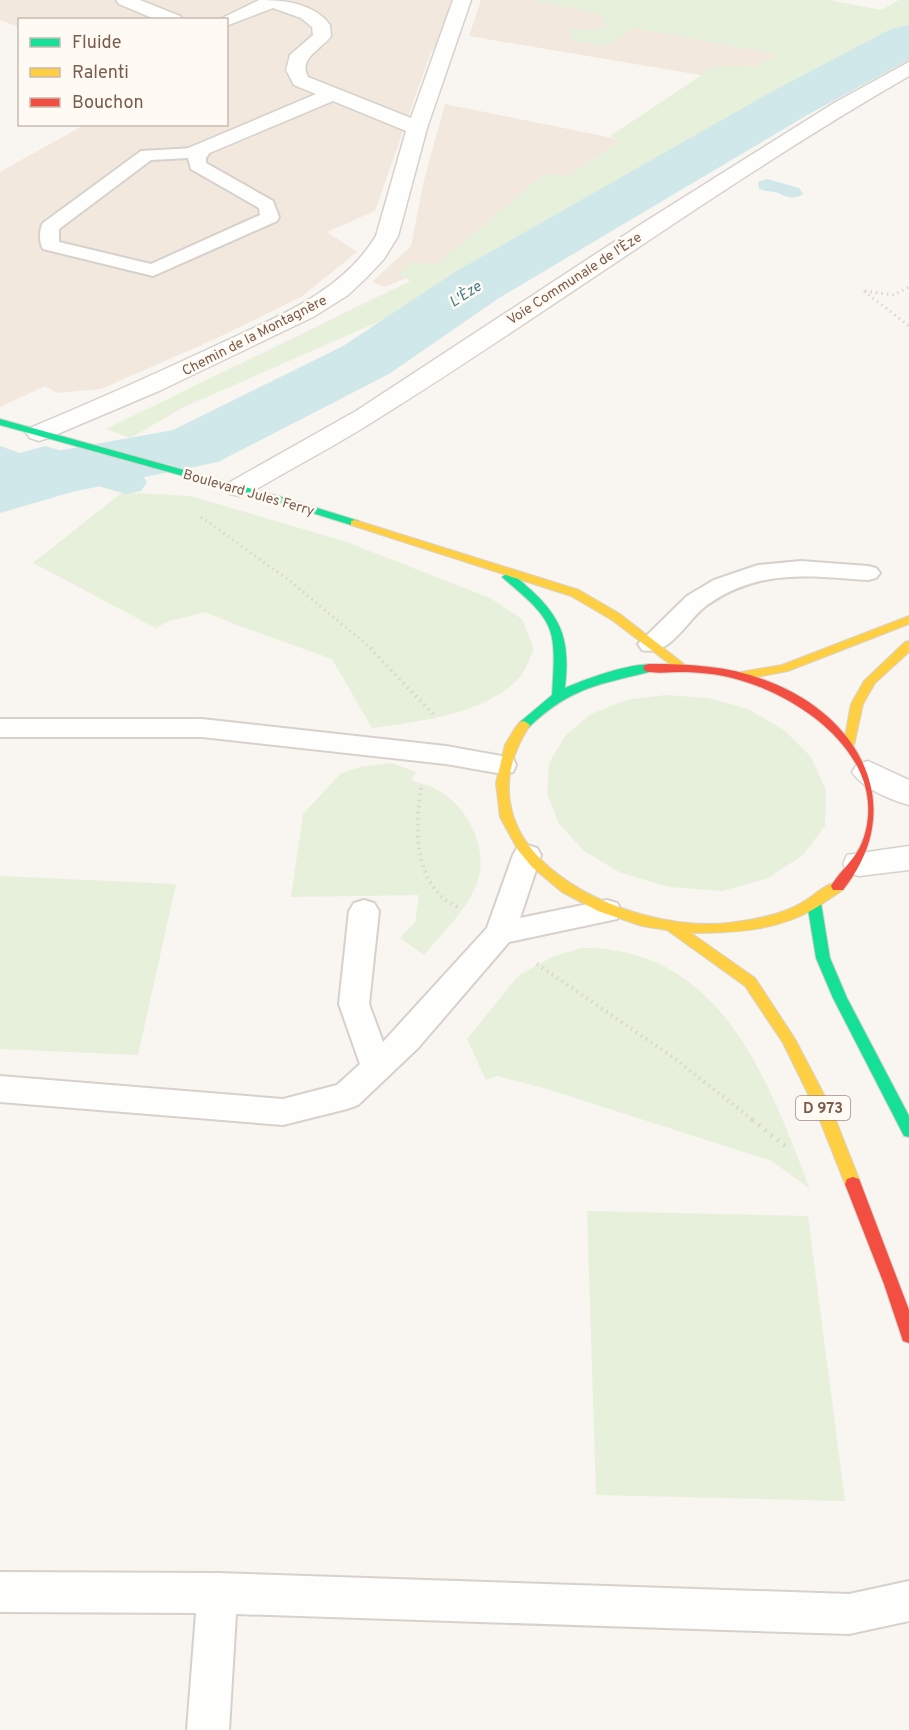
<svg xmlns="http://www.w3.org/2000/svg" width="909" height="1730" viewBox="0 0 909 1730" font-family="Overpass,sans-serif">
  <rect width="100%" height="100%" fill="#f9f5f0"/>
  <path fill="#f2e8de" d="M0 0H453L437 44 431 52 375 211 327 232 357 252 301 297 215 339 101 389 57 393 45 386 0 407V172L84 125 226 124V20H20L19 27 0 20Z
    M481 0H544L807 48 742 82 469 36Z
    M445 104 622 140 454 254 436 265 385 287 372 282 411 246 424 180Z"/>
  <path fill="#e7f0db" d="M529 0H829L881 10 899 0H909V30L465 284 184 407 130 438 106 429 410 281 399 273 411 262 436 265 543 175H570L621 141 610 136 702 75 709 67 759 66 777 54 632 28 608 46 572 41 570 33 572 28C585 31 594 32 606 25L601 14Z
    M124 491 135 493 190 496 344 541 490 598 522 619 534 649C530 658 526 670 519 678 486 714 417 722 372 728L332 659 234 624 206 612 169 621 156 628 33 563Z
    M666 695 708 698 748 709 785 731 811 757 826 790 825 826 803 855 768 878 722 891 669 887 621 873 584 851 559 824 547 793 549 763 565 736 591 714 626 700Z
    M392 763 416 772 411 780C420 783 429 785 437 790 467 805 488 847 478 880 469 908 443 932 424 955L400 938 415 922 419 895 291 897 303 814 340 774 360 767Z
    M0 876 176 884 138 1055 0 1049Z
    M581 948C721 946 768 1080 810 1189L772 1161 547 1089 497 1076 486 1080 467 1039 518 976 552 957Z
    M587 1211 808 1216 845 1501 596 1495Z"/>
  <path fill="#d0e8ea" d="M767 179 799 188 803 194C791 202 783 194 775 192 769 191 765 191 759 189L758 182Z"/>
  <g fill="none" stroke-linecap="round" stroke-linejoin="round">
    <path fill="#d0e8ea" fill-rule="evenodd" d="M0 446 20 453 45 446 141 473 147 482 141 491 126 494 45 471 16 479 0 475Z"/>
    <path fill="#d0e8ea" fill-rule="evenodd" d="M909 25V60L809 114 499 298 389 374 218 462 72 492 0 513V468L57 451 173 430 343 346 455 272 771 92 891 29Z"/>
    <g stroke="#d7d1cb" stroke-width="4">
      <path id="lane" d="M203 144 209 145 212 149 206 158V163L273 201 279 217 277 221 153 276 43 249C39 243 39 229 43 223L141 151 195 148ZM188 158 191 169 259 208 260 215 151 264 59 242V229L151 160Z
        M801 561 868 566 876 568 880 573 876 578 868 580C807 576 761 568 707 605 687 619 671 657 642 650L638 644 687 596 714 580 758 565Z
        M0 719H202L446 746 513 758 516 765 513 772 503 774 446 764 202 737H0Z
        M527 845 537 848 541 855 520 918 607 900 617 903 622 911 617 919 509 942 418 1048 358 1105 347 1109 283 1125 0 1102V1076L283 1099 337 1085 360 1064 339 1004 349 911 354 903 364 900 374 903 379 911 369 1004 383 1042 487 928 513 855 517 848Z
        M0 1572 217 1573 849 1594 909 1581V1621L849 1634 236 1614 229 1730H187L196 1613 0 1612Z"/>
    </g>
    <g stroke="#d7d1cb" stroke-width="3">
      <path id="street" d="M116 0H140L180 16 183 20H157L119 4Z
        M259 0C284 0 314 3 330 25L331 36C321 50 298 58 308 77L411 118 453 0H471L427 128 398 236 384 259 366 278 348 295 313 317 159 391 48 438 39 441 30 438 26 433 30 428C92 402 153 375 213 347 273 318 340 295 376 236L406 131 333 101 200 157H186L183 153 186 149 316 94 294 85 286 70 290 55 313 35 312 27 301 18 273 8 226 26V20H218Z
        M909 62V76C725 182 554 309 374 421 333 447 290 469 248 494L239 496 230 494 226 488 230 482 356 411 643 223 834 103Z
        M868 761 909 780V805C891 800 862 788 852 772L857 764Z
        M909 846V870L859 876 847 873 843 864 847 855Z"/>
    </g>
    <g stroke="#d9d2cb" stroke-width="2">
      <path id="fast" d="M0 419 285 498 359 521 360 523 359 525H351L277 502 0 425Z
        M508 573C517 576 524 584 531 590 564 620 570 644 565 688 583 680 634 661 653 665L655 668 653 671C599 685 572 686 528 728H520L518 725 520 722 552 695C556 629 557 623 504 579L502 577Z
        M814 898 819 899 821 903 830 958 847 998 909 1116V1137L904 1136 833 998 816 958 807 903 809 899Z"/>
    </g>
    <g stroke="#d9d2cb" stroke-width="2">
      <path id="slow" d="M355 520 579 590 620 614 689 668 687 671H679L612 620 571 596 351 525V521Z
        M909 616V624L788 671 741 680 735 676 741 672 782 665Z
        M909 641V652L875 683 863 704 854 745H846L844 742 851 704 864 681 905 642Z
        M524 721 530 725C448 851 624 934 729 923 753 920 782 915 803 902 814 896 830 879 843 882L845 886 843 890C833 896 823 904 812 910 776 931 731 933 691 933L755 978 795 1039 831 1108 861 1184 859 1189 853 1191 847 1189 815 1108 783 1043 745 986 667 930 642 926 598 911 562 892 532 867 518 850 500 817 496 783 505 745 515 728 520 722Z"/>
    </g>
    <g stroke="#d9d2cb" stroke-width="2">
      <path id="jam" d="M649 664C691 664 731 666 770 682 860 717 909 807 843 890H833L831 886C842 868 857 859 864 837 889 758 801 696 736 679 718 674 700 672 681 672 670 672 656 674 645 671L643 668 645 665Z
        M853 1177 859 1179 861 1184 909 1310V1343L903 1341 884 1284 845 1184 847 1179Z"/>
    </g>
    <path stroke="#dcd5d0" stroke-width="3" stroke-dasharray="1.5 4" stroke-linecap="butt" d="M864 291 909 326
      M865 291 894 295 909 287
      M201 517 290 581 372 649"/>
    <path stroke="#dcd5d0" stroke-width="4" stroke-dasharray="1.5 4.5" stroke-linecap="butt" d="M370 648 433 714V719
      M421 788C416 824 413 868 441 896 447 902 454 905 461 909
      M537 964 674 1058 754 1121"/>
    <path stroke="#dcd5d0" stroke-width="4.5" stroke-dasharray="2 6" stroke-linecap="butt" d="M752 1120 787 1147"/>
    <use href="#lane" fill="#fefefd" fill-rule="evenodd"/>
    <use href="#street" fill="#fefefd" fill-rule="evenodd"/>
    <use href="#fast" fill="#16e098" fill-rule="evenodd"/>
    <use href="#slow" fill="#ffcf43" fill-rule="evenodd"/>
    <use href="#jam" fill="#f24e42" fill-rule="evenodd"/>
  </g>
  <g text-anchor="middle" stroke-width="5" stroke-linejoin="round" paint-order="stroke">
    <g font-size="14" fill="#7a5c4d" stroke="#fffaf3">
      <text transform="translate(574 278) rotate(-33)" y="5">Voie Communale de l'Èze</text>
      <text transform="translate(254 335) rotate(-27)" y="5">Chemin de la Montagnère</text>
      <text transform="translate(249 492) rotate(16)" y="5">Boulevard Jules Ferry</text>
    </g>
    <g font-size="15" font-style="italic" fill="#437c86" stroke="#fffaf3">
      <text transform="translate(465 294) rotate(-33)" y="5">L'Èze</text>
    </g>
    <rect fill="#fffaf3" stroke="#a28b7f" stroke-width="1.5" x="796" y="1096" width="54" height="24" rx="4.5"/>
    <g font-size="15" font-weight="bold" fill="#7a5c4d">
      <text x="823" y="1113">D 973</text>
    </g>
  </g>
  <rect x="18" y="18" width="210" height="108" fill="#fffaf3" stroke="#cabbb1" stroke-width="1.5"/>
  <rect x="30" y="38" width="30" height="9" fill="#16e098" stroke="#cabbb1" stroke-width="1.5"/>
  <text x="72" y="48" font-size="18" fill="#7a5c4d">Fluide</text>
  <rect x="30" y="68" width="30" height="9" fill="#ffcf43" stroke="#cabbb1" stroke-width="1.5"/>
  <text x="72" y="78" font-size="18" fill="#7a5c4d">Ralenti</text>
  <rect x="30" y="98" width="30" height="9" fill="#f24e42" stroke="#cabbb1" stroke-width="1.5"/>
  <text x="72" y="108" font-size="18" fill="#7a5c4d">Bouchon</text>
</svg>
